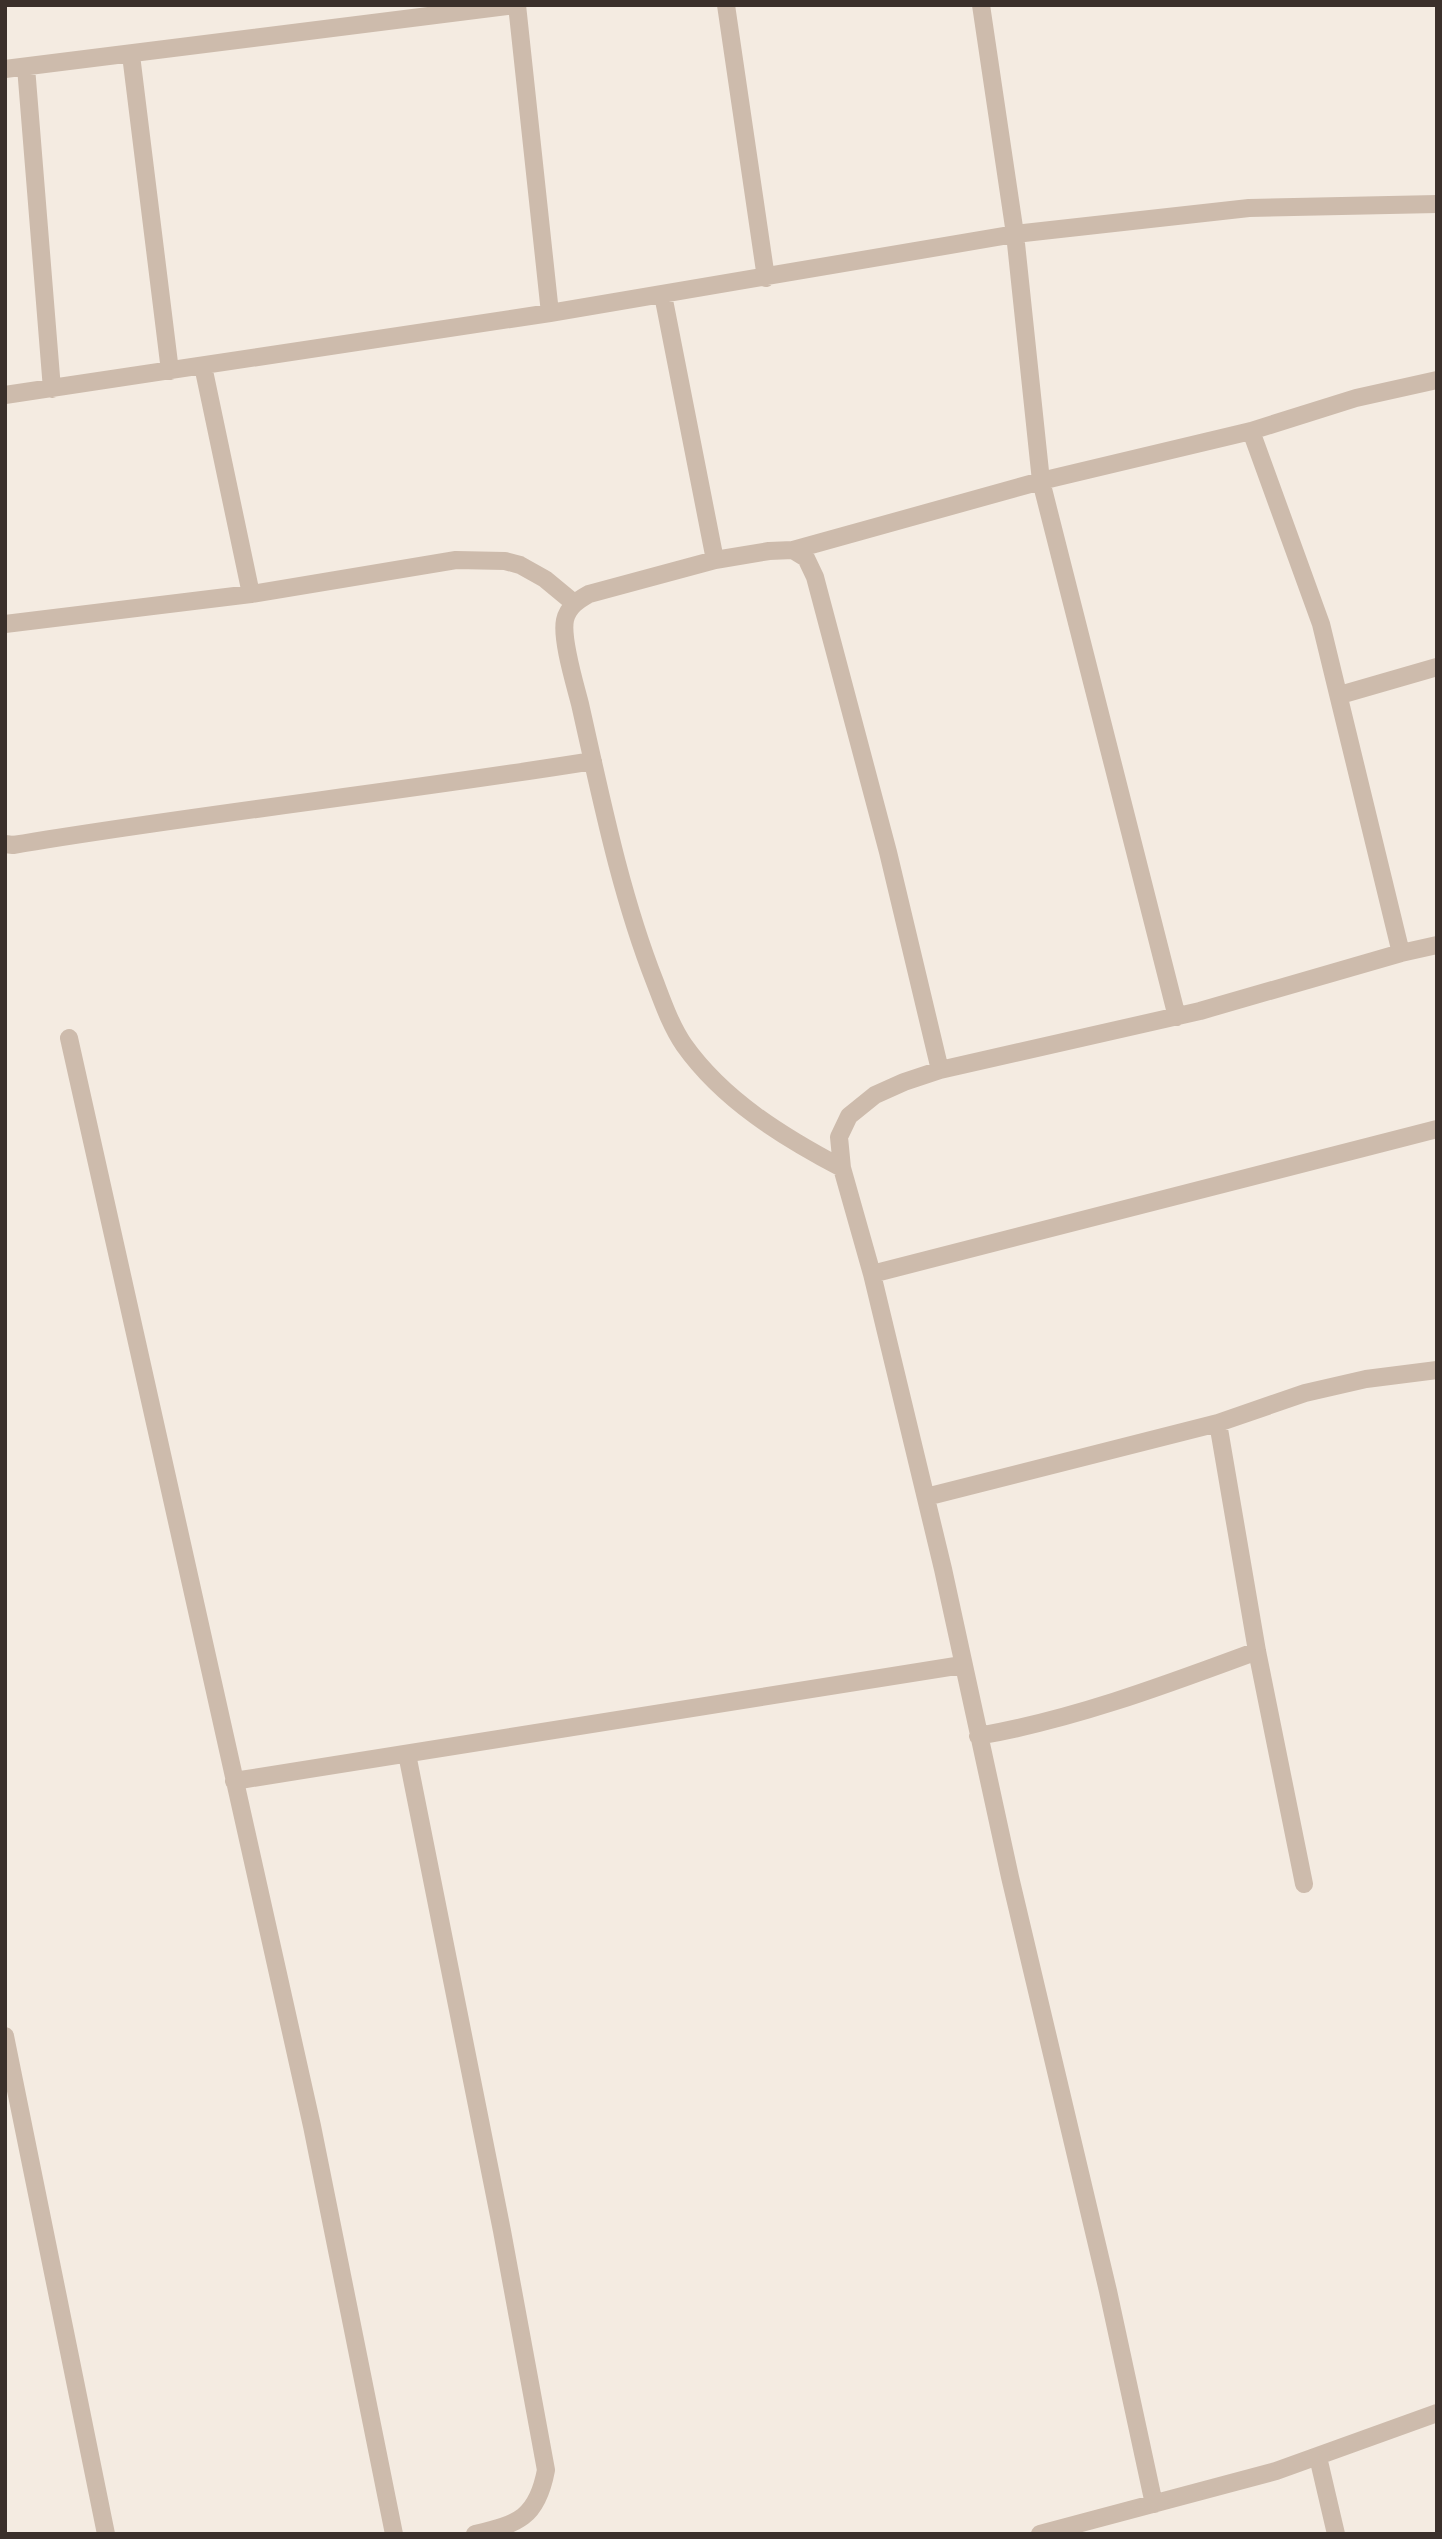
<svg xmlns="http://www.w3.org/2000/svg" width="1442" height="2539" viewBox="0 0 1442 2539" font-family="Ubuntu,sans-serif">
  <rect width="100%" height="100%" fill="#f4ebe1"/>
  <g fill="none" stroke-linecap="round" stroke-linejoin="round">
    <path stroke="#cdbbac" stroke-width="18" d="M517 5 550 313
      M726 5 766 278
      M981 5 1015 234 1041 481 1177 1017
      M131 55 170 371
      M26 67 52 389
      M5 69 516 5
      M663 295 715 560
      M203 366 251 594
      M5 395 550 313 1015 234 1249 208 1437 204
      M1251 431 1356 398 1437 380
      M793 550 1041 481 1251 431 1321 624 1401 953
      M5 624 251 594 456 560 505 561 520 565 545 579 574 603
      M1340 695 1437 667
      M5 844 13 845C205 813 400 792 593 761
      M69 1038 312 2126 394 2534
      M842 1168C783 1137 723 1100 684 1045 671 1026 663 1003 655 982 620 893 601 797 580 704 575 684 561 639 565 620 568 607 578 600 589 594L715 560 769 551 793 550 806 558 815 577 888 852 940 1070
      M872 1274 1437 1129
      M1218 1423 1257 1651 1304 1884
      M926 1497 1218 1423 1305 1393 1366 1379 1437 1370
      M978 1736C1075 1719 1165 1685 1257 1651
      M407 1754 502 2231 546 2470C537 2518 518 2524 475 2534
      M234 1781 962 1665
      M5 2036 106 2534
      M1318 2457 1336 2534
      M1154 2504 1108 2291 1010 1877 943 1569 872 1274 842 1168 839 1137 849 1116 875 1095 904 1082 940 1070 1200 1011 1401 953 1437 945
      M1040 2534 1276 2471 1437 2413"/>
  </g>
  <rect width="1442" height="2539" fill="none" stroke="#3b302b" stroke-width="14"/>
</svg>
